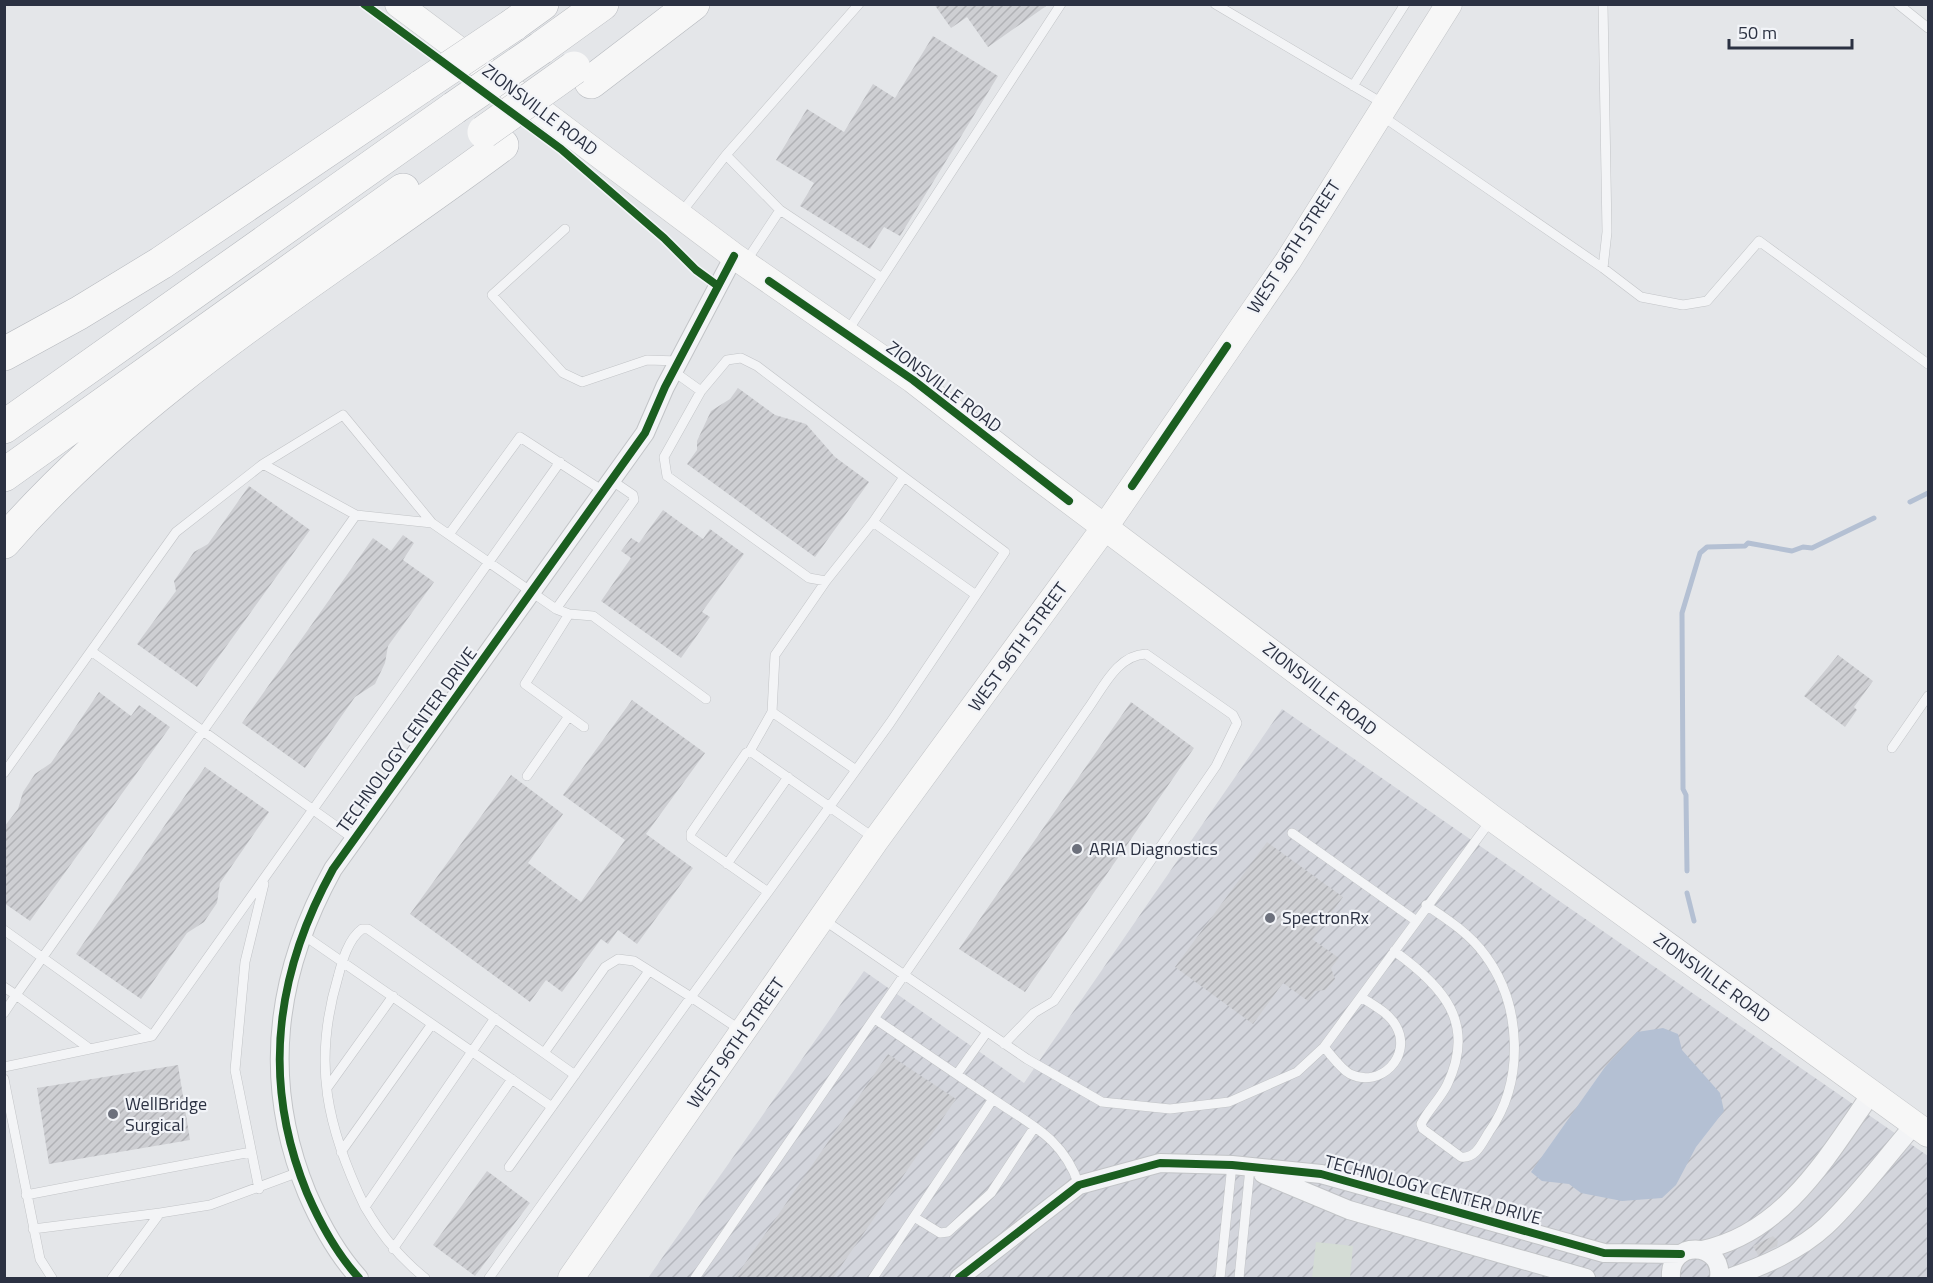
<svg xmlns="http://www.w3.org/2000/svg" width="1933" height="1283" viewBox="0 0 1933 1283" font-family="'Titillium Web',sans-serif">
  <defs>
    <pattern id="industrial-furrows" width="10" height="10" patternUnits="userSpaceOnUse" patternTransform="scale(1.5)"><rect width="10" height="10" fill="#d3d5dc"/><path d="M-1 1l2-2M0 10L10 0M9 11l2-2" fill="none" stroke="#b5b7be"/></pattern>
    <pattern id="building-hatch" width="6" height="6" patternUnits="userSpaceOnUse" patternTransform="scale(1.5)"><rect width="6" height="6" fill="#cecfd3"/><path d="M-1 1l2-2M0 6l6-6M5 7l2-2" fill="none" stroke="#b1b2b6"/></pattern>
  </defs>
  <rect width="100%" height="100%" fill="#e4e6e9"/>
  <path fill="url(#industrial-furrows)" d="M1282 709 1928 1156V1278H648L864 971 1024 1083Z"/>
  <path fill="#d4dcd5" d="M1316 1242 1353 1246 1350 1278H1312Z"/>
  <path fill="#b4c0d3" d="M1663 1028 1678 1034 1682 1050 1720 1093 1724 1111 1696 1147 1676 1185 1662 1198 1622 1201 1581 1193 1569 1184 1542 1181 1531 1172 1605 1067 1637 1032Z"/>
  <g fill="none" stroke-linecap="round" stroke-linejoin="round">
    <path stroke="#b4c0d3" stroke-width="5" d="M1910 502 1928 493
      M1687 871 1686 795 1683 789 1682 613 1700 553 1707 547 1745 546 1748 543 1792 551 1803 547 1812 548 1874 518
      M1687 893 1694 921"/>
  </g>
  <path fill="url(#building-hatch)" d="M934 4H1049L988 47 967 17 951 28Z
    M933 36 998 76 900 236 884 227 870 249 800 206 814 183 776 160 807 109 844 132 873 84 895 98Z
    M738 388 775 415 806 424 835 457 869 482 815 557 687 464 697 450V441L711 411 730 399Z
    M249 486 310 530 197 687 137 644 176 591 174 581 194 552 208 544Z
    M663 510 703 539 710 529 744 554 702 612 710 617 681 658 601 601 631 558 621 551 631 538 639 543Z
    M403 535 414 543 403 560 434 582 388 646 385 663 375 684 355 697 305 768 242 723 373 538 391 551Z
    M1838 655 1873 681 1854 707 1857 710 1845 727 1804 696Z
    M99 692 131 716 139 705 170 727 30 921 4 903V827L18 809 23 792 35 774 51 763Z
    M632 700 705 753 646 834 693 868 637 944 618 930 608 944 601 939 562 992 546 980 530 1002 410 914 511 775 563 814 528 863 581 902 625 840 563 795Z
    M1131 702 1194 748 1025 992 959 949Z
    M205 767 269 812 220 883 217 903 204 922 187 933 141 999 76 954Z
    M1267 842 1343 897 1312 939 1339 958 1331 968 1335 979 1325 990 1315 991 1308 1001 1283 983 1253 1024 1175 967Z
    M888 1054 956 1099 833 1278H735Z
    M178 1065 190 1140 49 1164 37 1088Z
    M487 1171 530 1203 475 1276 433 1245Z
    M1773 1236 1778 1241 1777 1246 1758 1255 1753 1246Z"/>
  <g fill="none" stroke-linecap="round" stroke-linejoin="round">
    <g stroke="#c2c4c7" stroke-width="10">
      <path id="lane" d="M1215 4 1384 104
        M1898 4 1928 28
        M1353 86 1405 4
        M1382 116 1603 268 1641 297 1683 305 1707 301 1759 241 1928 364
        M726 155 859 4
        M681 213 726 155 780 210 882 278 847 332
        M565 229 492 295 563 373 582 382 647 360 679 361
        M745 263 780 210
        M1603 268 1607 232 1603 4
        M882 278 1061 4
        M673 371 701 391 664 457 667 476 809 578 826 581 873 522 904 477 757 366 741 358 727 360 701 391
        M263 464 343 415 432 523
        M873 522 976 595
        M450 533 520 437 603 491
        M556 609 634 500 633 495 611 480
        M569 614 525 684 584 727
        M91 651 354 839
        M772 712 856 770
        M1892 748 1928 696
        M750 751 772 712 775 655 826 581
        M4 773 176 532 263 464 356 515 432 523 556 609 569 614 593 616 706 699
        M527 776 569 716
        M1292 833 1415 920
        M727 864 788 777
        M768 892 890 723 1005 552 904 477
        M824 920 1027 1059 1102 1102 1170 1109 1229 1102 1297 1072 1324 1047 1491 820
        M4 930 152 1036
        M302 934 552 1107
        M1394 951C1443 986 1477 1023 1447 1085 1440 1099 1428 1110 1421 1124L1423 1129 1461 1157C1476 1159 1482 1143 1489 1132 1525 1081 1522 1005 1485 955 1470 934 1447 919 1426 905
        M4 987 16 995 4 1013
        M495 1018 365 1207C327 1128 312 1064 338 977 342 962 348 939 362 929H368L544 1053 605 967 618 959 634 961 691 997 768 892 691 838V833L746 753 750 751 874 838
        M875 1019 993 1099
        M1324 1047C1332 1056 1340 1068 1350 1074 1380 1089 1413 1056 1396 1026 1389 1013 1373 1005 1361 997
        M90 1049 16 995 356 515
        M544 1053 575 1075
        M4 1067 152 1036 560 462
        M957 1074 987 1032
        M4 1079 40 1259 52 1278
        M327 1088 393 996
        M341 1152 432 1024
        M509 1167 649 971
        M259 1189 235 1070 245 962 264 884
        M26 1195 251 1152
        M365 1207C381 1235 400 1258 425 1278
        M914 1217 940 1233 948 1232 991 1193 1034 1128
        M33 1229 160 1213
        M393 1249 512 1079
        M112 1278 160 1213 210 1205 299 1172
        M489 1278 691 997 742 1031
        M695 1278 1087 710C1103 688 1117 655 1146 654L1233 715 1237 723 1216 766 1054 1001 1034 1013 1004 1044
        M873 1278 993 1099C1032 1126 1063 1138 1079 1185
        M1220 1278 1232 1165
        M1239 1278 1250 1168"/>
    </g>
    <g stroke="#c2c4c7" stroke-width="20">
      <path id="street" d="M1263 1174 1349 1210 1586 1278
        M1702 1250C1784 1233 1827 1157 1871 1094
        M359 1278C337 1254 320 1223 307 1193 261 1081 275 974 333 869L645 433 665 387 734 256
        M959 1278 1079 1185 1160 1163 1232 1165 1321 1174 1604 1253 1681 1254
        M1671 1278C1668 1239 1724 1241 1719 1278
        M1729 1278C1763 1266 1799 1251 1826 1226 1857 1197 1887 1156 1915 1124"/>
    </g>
    <g stroke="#c2c4c7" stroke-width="27">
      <path id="secondary" d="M398 4 734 256 913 380 1027 469 1492 818 1928 1134
        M571 1278 876 840 1105 527 1288 261 1449 4"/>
    </g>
    <g stroke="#b6b9be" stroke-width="34">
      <path id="highway" d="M513 25 542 4
        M541 48 602 4
        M591 82 693 4
        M4 354 79 313 161 263 422 86
        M4 427 454 108
        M4 475 403 190
        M4 542C140 384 336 269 502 145"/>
    </g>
    <use href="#lane" stroke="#f3f4f6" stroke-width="9"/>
    <use href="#street" stroke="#f3f4f6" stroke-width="18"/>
    <use href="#secondary" stroke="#f7f7f7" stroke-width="26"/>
    <use href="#highway" stroke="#f7f7f7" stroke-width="33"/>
    <g stroke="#b6b9be" stroke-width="34" stroke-linecap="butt">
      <path id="highway-bridge" d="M422 86 513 25
        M454 108 541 48
        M484 132 574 68"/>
    </g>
    <use href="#highway-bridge" stroke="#f7f7f7" stroke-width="33"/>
    <g stroke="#f2f4f8" stroke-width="11">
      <path id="cycleway" d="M364 4 561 149 664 238 696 270 718 286
        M769 281 913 380 1069 501
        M1132 486 1227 346
        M359 1278C337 1254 320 1223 307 1193 261 1081 275 974 333 869L645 433 665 387 734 256
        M959 1278 1079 1185 1160 1163 1232 1165 1321 1174 1604 1253 1681 1254"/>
    </g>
    <use href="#cycleway" stroke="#1b5e20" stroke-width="8"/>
  </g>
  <g fill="#6c707c" stroke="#f2f4f8" stroke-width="2">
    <circle cx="1077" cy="849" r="6"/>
    <circle cx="1270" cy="918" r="6"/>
    <circle cx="113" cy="1114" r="6"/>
  </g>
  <g text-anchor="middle" stroke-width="4.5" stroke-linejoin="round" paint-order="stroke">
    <g font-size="18" fill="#2b3142" stroke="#f2f4f8">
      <text transform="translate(540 110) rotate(37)" y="6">ZIONSVILLE ROAD</text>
      <text transform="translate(1294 247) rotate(-57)" y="6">WEST 96TH STREET</text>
      <text transform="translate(944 387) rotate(37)" y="6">ZIONSVILLE ROAD</text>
      <text transform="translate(1018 647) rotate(-54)" y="6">WEST 96TH STREET</text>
      <text transform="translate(1320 689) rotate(38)" y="6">ZIONSVILLE ROAD</text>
      <text transform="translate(407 740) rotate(-54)" y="6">TECHNOLOGY CENTER DRIVE</text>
      <text transform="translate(1712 978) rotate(36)" y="6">ZIONSVILLE ROAD</text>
      <text transform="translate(736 1043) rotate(-55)" y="6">WEST 96TH STREET</text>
      <text transform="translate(1433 1190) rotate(15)" y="6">TECHNOLOGY CENTER DRIVE</text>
    </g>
    <g font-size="18" fill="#2b3142" stroke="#f2f4f8" text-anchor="start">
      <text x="1089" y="855">ARIA Diagnostics</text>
      <text x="1282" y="924">SpectronRx</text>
      <text x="125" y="1110">WellBridge<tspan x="125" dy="21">Surgical</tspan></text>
    </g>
  </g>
  <rect width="1933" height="1283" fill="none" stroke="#2b3142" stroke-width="12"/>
  <path d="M1729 39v9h123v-9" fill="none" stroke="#2b3142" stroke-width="3"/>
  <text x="1738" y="39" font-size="18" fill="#2b3142" stroke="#f2f4f8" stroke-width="4.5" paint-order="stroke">50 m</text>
</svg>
